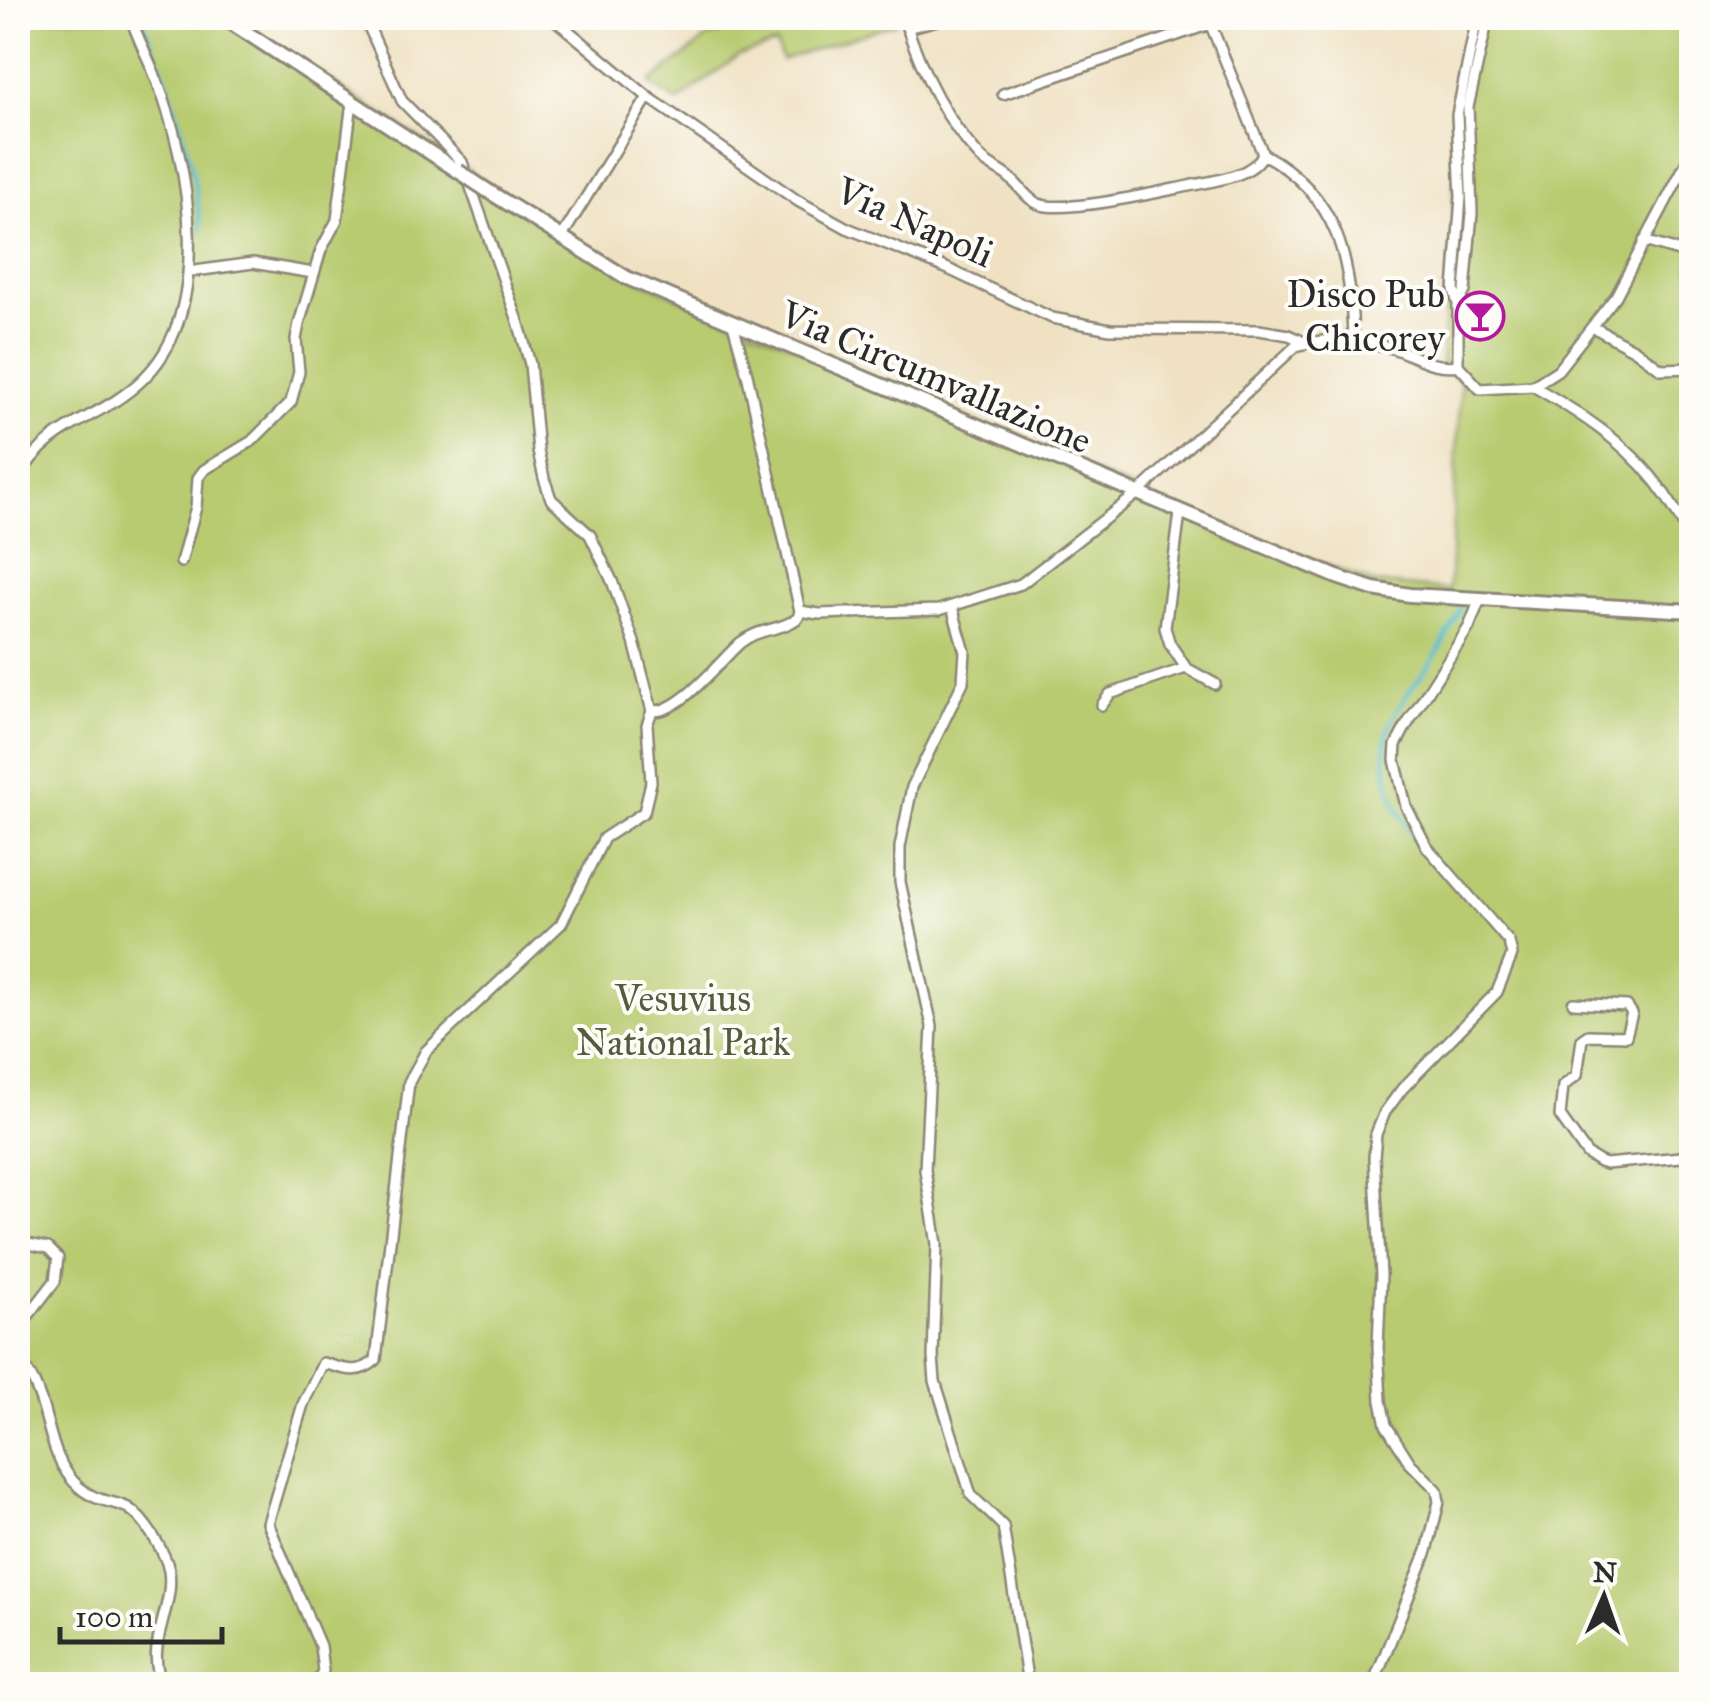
<svg xmlns="http://www.w3.org/2000/svg" width="1709" height="1702" viewBox="0 0 1709 1702" font-family="'IM FELL Great Primer',serif">
  <rect width="100%" height="100%" fill="#fdfcf7"/>
  <filter id="ink" filterUnits="userSpaceOnUse"><feTurbulence type="fractalNoise" baseFrequency=".01" numOctaves="2"/><feDisplacementMap in="SourceGraphic" scale="20" xChannelSelector="R" yChannelSelector="G"/><feConvolveMatrix kernelMatrix="1 2 1 2 8 2 1 2 1" color-interpolation-filters="sRGB"/></filter>
  <filter id="wash" filterUnits="userSpaceOnUse"><feTurbulence type="fractalNoise" baseFrequency=".0048" numOctaves="4" result="noise"/><feDisplacementMap in="SourceGraphic" scale="40" xChannelSelector="R" yChannelSelector="G"/><feGaussianBlur stdDeviation="2.25" result="paint"/><feColorMatrix in="noise" values="0 0 0 0 0 0 0 0 0 0 0 0 0 0 0 0 0 1.4 0 .05"/><feComposite in="paint" operator="in"/></filter>
  <g filter="url(#wash)">
    <rect width="100%" height="100%" fill="#efe1c2"/>
    <path fill="#b8cb6f" stroke="#727b4d" stroke-width="2.5" d="M18 18H233L640 281 1178 508 1373 583 1449 590 1461 382 1441 362 1453 222 1456 103 1474 18H1691V1684H18Z
      M736 18H894L896 23 782 60 776 44 739 55 677 102 649 83 707 38 738 27Z"/>
    <g fill="none" stroke-linecap="round" stroke-linejoin="round">
      <path stroke="#52bcce" stroke-width="4" d="M142 18C171 86 194 155 201 230
        M1436 865C1406 833 1380 788 1386 741 1389 710 1420 681 1436 655 1445 640 1453 624 1461 608"/>
    </g>
  </g>
  <g filter="url(#ink)">
    <g fill="none" stroke-linecap="round" stroke-linejoin="round">
      <g stroke="#8d8676" stroke-width="14">
        <path id="minor" d="M365 18 402 101 462 162 518 321 530 364 538 451 544 478 551 499 590 535 612 581 634 642 652 711C680 713 719 662 740 643 758 628 781 631 798 618L800 611 747 374 733 324
          M553 18 648 97 798 201 847 228 946 268 1052 318 1110 329 1259 330 1289 335 1306 343
          M904 18C920 67 944 119 980 157 989 167 1002 170 1011 179 1022 189 1030 204 1046 206 1080 210 1154 193 1189 186 1212 181 1253 177 1263 154L1208 18
          M1660 18 1692 28
          M907 28 945 18
          M1003 94 1210 24
          M1263 154C1339 195 1352 262 1353 343
          M561 238 648 97
          M1644 241 1692 255
          M188 272 253 263 313 273
          M1458 304 1465 291 1472 213 1468 107 1488 18
          M1593 327 1635 350 1661 369 1692 368
          M1458 365 1480 389 1533 386 1558 370 1616 296 1692 152
          M1458 365V304L1454 290 1461 197 1457 115 1477 18
          M1533 386C1605 427 1656 464 1692 542
          M18 478C52 420 98 422 142 380 215 311 190 165 157 81 149 59 138 40 131 18
          M1180 513 1165 628 1170 644 1186 668 1215 684
          M181 562 196 507 198 478 204 470 252 441 291 402 299 372 296 339 299 324 321 250 337 220 352 102
          M952 607 965 652 963 682 912 787 900 847V882L932 1026 925 1170 937 1244 933 1357 935 1381 971 1495 1003 1526 1028 1684
          M800 611 819 614 939 610 1021 584 1137 494 1296 346C1325 337 1369 340 1398 350 1419 358 1435 369 1458 365
          M1102 705 1110 694 1186 668
          M1573 1003 1627 1006 1632 1013 1626 1036 1588 1035 1582 1039 1577 1075 1563 1086 1560 1116 1587 1154 1600 1162 1606 1164 1692 1156
          M18 1242 48 1248 58 1258 55 1281 18 1329
          M18 1357C23 1365 30 1374 34 1383 51 1417 48 1459 79 1487 97 1503 112 1500 128 1508 144 1518 166 1553 169 1571 175 1608 143 1649 163 1684
          M317 1684 323 1671 320 1646 268 1523 303 1404 323 1363C344 1369 358 1376 376 1360L409 1082 426 1051 561 924 604 838 644 812 651 782 647 725 652 711
          M1373 1684 1427 1551 1439 1502 1437 1490 1410 1463 1386 1425 1381 1401 1378 1347 1381 1275 1374 1158 1376 1134 1385 1112 1402 1089 1497 992 1512 955 1509 942 1427 847 1406 806 1395 760 1396 745 1406 726 1469 627 1480 599"/>
      </g>
      <g stroke="#8d8676" stroke-width="18">
        <path id="secondary" d="M224 18 458 171
          M488 191 627 278 1337 577 1373 589 1410 595 1692 611"/>
      </g>
      <use href="#minor" stroke="#fff" stroke-width="9"/>
      <use href="#secondary" stroke="#fff" stroke-width="12"/>
      <g stroke="#8d8676" stroke-width="18" stroke-linecap="butt">
        <path id="secondary-bridge" d="M458 171 488 191"/>
      </g>
      <use href="#secondary-bridge" stroke="#fff" stroke-width="12"/>
    </g>
  </g>
  <defs>
    <g id="bar-ring" transform="scale(2.5)"><circle r="9.5" fill="#fdfcf7" stroke="#b5179e" stroke-width="1.5"/><path d="M-6-5H6L.8 .8V4.5H3.5V6h-7V4.5H-.8V.8Z" fill="#b5179e"/></g>
  </defs>
  <g fill-rule="evenodd">
    <use href="#bar-ring" x="1480" y="316"/>
  </g>
  <g text-anchor="middle" stroke-width="8" stroke-linejoin="round" paint-order="stroke">
    <g font-size="38" fill="#2b2b2b" stroke="#fdfcf7">
      <text transform="translate(915 222) rotate(24)" y="13">Via Napoli</text>
      <text transform="translate(936 377) rotate(23)" y="13">Via Circumvallazione</text>
    </g>
    <g font-size="38" fill="#2b2b2b" stroke="#fdfcf7" text-anchor="end">
      <text x="1445" y="307">Disco Pub<tspan x="1445" dy="44">Chicorey</tspan></text>
    </g>
    <g font-size="38" fill="#555b3f" stroke="#fdfcf7">
      <text x="683" y="1011">Vesuvius<tspan x="683" dy="44">National Park</tspan></text>
    </g>
  </g>
  <rect width="1709" height="1702" fill="none" stroke="#fdfcf7" stroke-width="60"/>
  <g transform="translate(1604 1597) rotate(2)" stroke="#fdfcf7" stroke-width="8" paint-order="stroke">
  <path d="M0-8L18 38L0 25L-18 38Z" fill="#2b2b2b"/>
  <text y="-15" font-size="28" font-weight="bold" text-anchor="middle" fill="#2b2b2b">N</text>
  </g>
  <path d="M60 1627v15h162v-15" fill="none" stroke="#2b2b2b" stroke-width="5"/>
  <text x="75" y="1627" font-size="30" fill="#2b2b2b" stroke="#fdfcf7" stroke-width="8" paint-order="stroke">100 m</text>
</svg>
